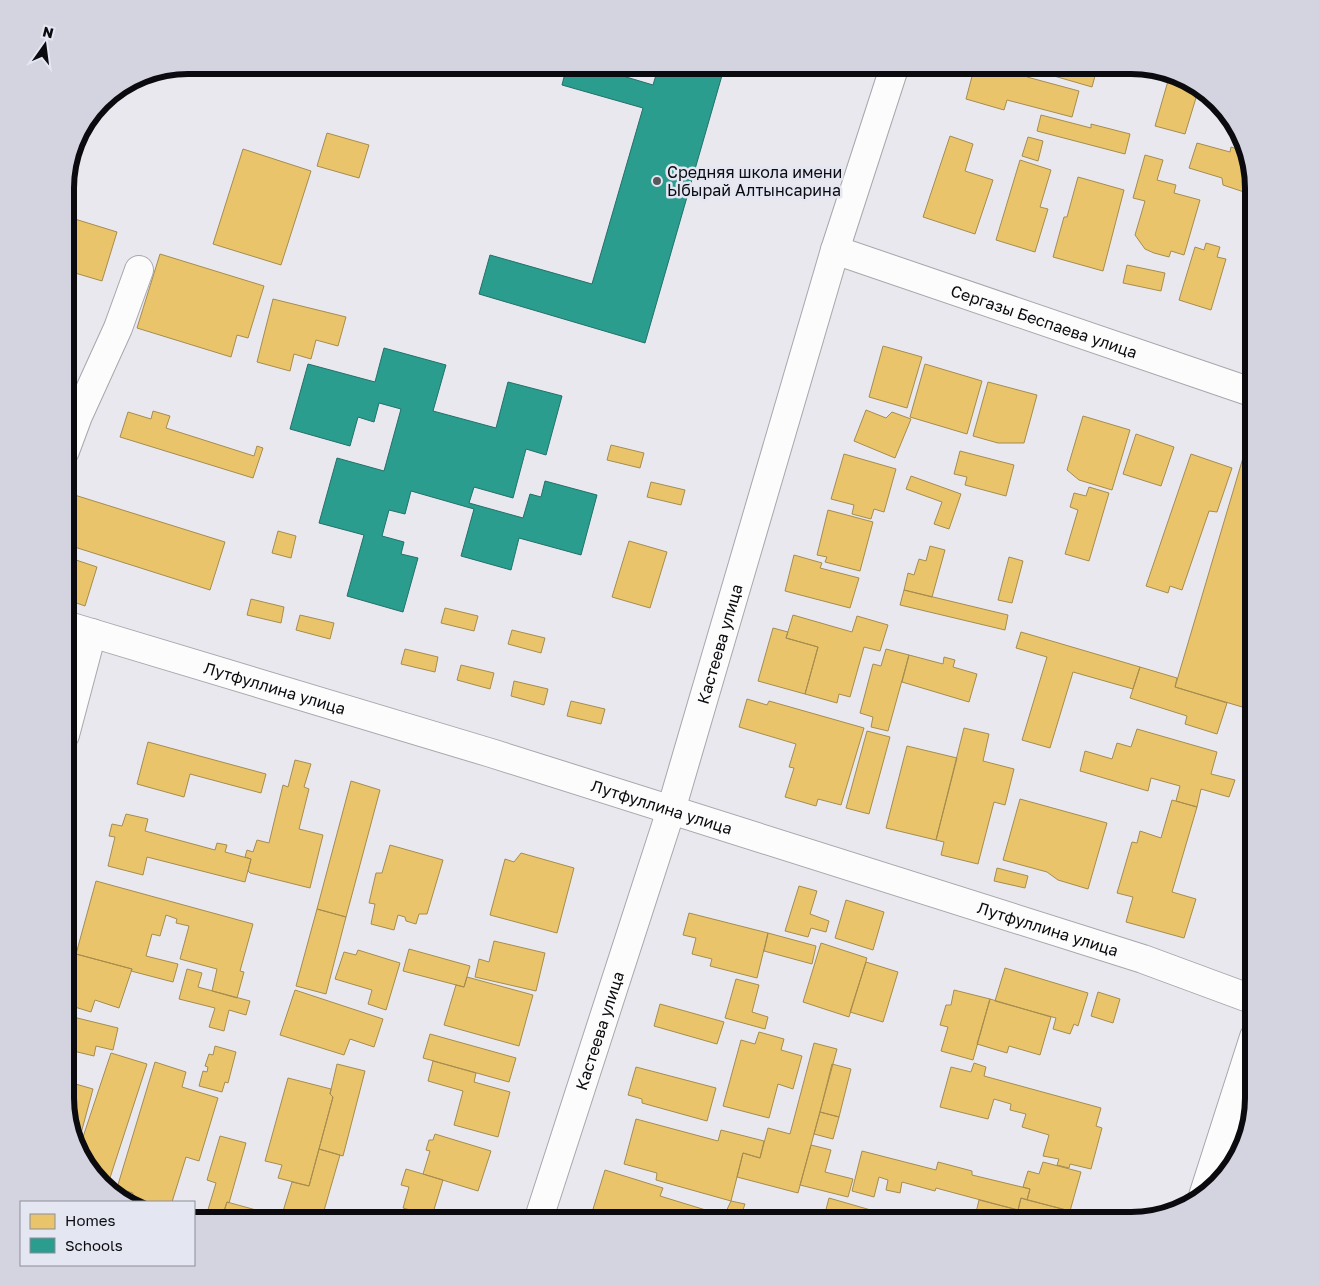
<svg xmlns="http://www.w3.org/2000/svg" width="1319" height="1286" viewBox="0 0 1319 1286" font-family="'Golos Text',sans-serif">
  <rect width="100%" height="100%" fill="#e8e8ee"/>
  <path fill="#e9c46a" stroke="#a68c4f" d="M975 65H1005L1029 72 1027 77 1079 91 1072 117 1007 100 1004 110 966 99Z
    M1016 65H1098L1092 87Z
    M1170 74 1185 78 1199 88 1185 134 1155 126Z
    M1041 115 1091 128V124L1130 134 1125 154 1037 131Z
    M327 133 369 145 359 178 317 166Z
    M950 136 973 144 965 171 993 180 975 234 923 217Z
    M1028 137 1043 141 1038 161 1022 156Z
    M1197 143 1230 152 1231 147 1247 152 1251 170 1244 192 1223 185 1222 178 1189 168Z
    M243 149 311 171 281 265 213 244Z
    M1145 155 1163 160 1157 180 1176 185 1174 193 1200 200 1184 255 1171 251 1169 257 1154 253 1145 249 1135 235 1145 201 1133 198Z
    M1020 160 1051 170 1040 207 1048 209 1035 252 996 240Z
    M1078 177 1124 190 1103 271 1053 257 1064 217H1067Z
    M65 216 117 232 102 281 65 270Z
    M1206 243 1220 247 1217 257 1226 259 1211 310 1179 300 1195 247 1204 250Z
    M160 254 264 286 248 338 237 335 231 357 137 328Z
    M1127 265 1165 273 1161 291 1123 283Z
    M273 299 346 317 338 346 316 340 311 359 294 354 290 371 257 362Z
    M883 346 922 357 907 408 869 397Z
    M925 364 982 381 967 434 910 417Z
    M988 382 1037 395 1024 443H998L973 436Z
    M866 410 886 418 892 412 911 419 895 458 854 441Z
    M153 411 170 416 166 428 254 456 257 446 263 448 253 478 120 437 128 412 151 419Z
    M1083 416 1130 430 1112 490 1079 480 1067 470Z
    M1136 434 1174 447 1161 486 1123 474Z
    M611 445 644 453 640 468 607 460Z
    M960 451 1014 465 1006 496 965 485 967 477 954 474Z
    M1245 451 1254 453V692L1249 709 1175 687Z
    M844 454 896 469 884 512 874 509 871 519 852 514 854 505 831 499Z
    M1191 454 1232 468 1217 512 1209 511 1182 590 1170 586 1168 593 1146 586Z
    M911 476 961 494 949 529 934 524 942 502 906 489Z
    M651 482 685 490 681 505 647 497Z
    M1089 487 1109 493 1089 561 1065 554 1078 510 1070 507 1074 493 1086 496Z
    M65 492 225 542 210 590 65 544Z
    M828 510 873 522 860 571 825 562 827 557 817 555Z
    M278 531 296 536 291 558 272 553Z
    M629 541 667 552 650 608 612 597Z
    M930 546 945 550 932 597 904 590 908 573 914 575 919 559 926 561Z
    M794 555 822 563 820 568 859 578 850 608 785 591Z
    M67 557 97 567 85 606 65 599V563Z
    M1009 557 1023 561 1012 603 998 600Z
    M904 590 1008 615 1005 630 900 605Z
    M251 599 284 607 281 623 247 615Z
    M445 608 478 616 474 631 441 623Z
    M300 615 334 623 330 639 296 630Z
    M793 615 852 632 857 616 888 625 880 651 864 647 850 697 839 694 837 703 805 694 818 647 786 638Z
    M773 628 788 632 786 638 818 647 805 694 758 681Z
    M512 630 545 638 541 653 508 644Z
    M1021 632 1140 667 1133 689 1073 672 1050 748 1022 740 1047 657 1016 648Z
    M405 649 438 657 435 672 401 664Z
    M886 649 909 655 888 731 871 727 873 717 860 713 873 664 881 666Z
    M909 655 943 664 944 657 955 660 953 667 977 674 969 702 902 682Z
    M461 665 494 673 490 689 457 680Z
    M1140 667 1177 678 1175 687 1227 703 1217 734 1185 724 1187 716 1130 698Z
    M514 681 548 689 544 705 511 696Z
    M747 699 767 705 769 701 864 728 841 805 818 799 816 806 785 797 794 768 789 767 796 744 739 727Z
    M571 701 605 709 601 724 567 716Z
    M964 728 989 734 983 761 1014 769 1005 805 994 802 978 864 941 855 944 842 936 840Z
    M1137 729 1217 752 1211 774 1235 780 1229 797 1201 789 1197 807 1176 801 1180 786 1151 778 1148 791 1080 771 1085 751 1112 759 1117 743 1131 747Z
    M867 731 890 737 869 814 846 808Z
    M148 742 266 774 261 793 190 774 184 797 137 784Z
    M907 746 957 758 936 840 886 828Z
    M295 760 311 764 304 787 309 789 299 829 323 835 310 888 250 873 248 871 251 859 245 857 247 850 253 852 257 840 269 843 283 785 288 787Z
    M351 781 380 790 346 917 317 909Z
    M1020 799 1107 823 1088 889 1058 880 1047 872 1003 860Z
    M1172 800 1197 807 1172 892 1196 899 1184 938 1126 922 1133 897 1117 893 1132 842 1137 843 1140 831 1161 838Z
    M126 814 148 819 145 831 215 850 217 843 227 845 225 852 251 859 245 882 147 857 143 875 108 866 115 837 109 836 112 824 122 826Z
    M390 845 443 860 427 914H419L416 924 406 921 405 917 398 915 394 930 371 924 375 904 369 903 376 873H382Z
    M521 853 574 868 557 933 490 915 505 859 514 862Z
    M997 868 1028 876 1025 888 994 881Z
    M96 881 253 924 240 971 244 972 237 998 212 991 217 969 180 959 189 926 176 923 177 919 166 915 160 936 152 934 146 956 178 964 173 982 131 971 132 969 76 954Z
    M799 886 817 891 810 914 829 921 826 932 811 928 808 937 785 931Z
    M846 900 884 912 873 950 835 938Z
    M317 909 346 917 326 994 296 986Z
    M689 913 768 933 757 978 710 966 712 959 692 954 696 938 683 935Z
    M768 933 816 946 812 964 764 951Z
    M494 941 545 953 536 991 475 977 479 959 489 962Z
    M821 943 867 958 849 1017 803 1002Z
    M409 949 470 966 464 987 403 971Z
    M358 950 400 963 386 1010 368 1004 372 990 335 979 344 952 356 955Z
    M76 954 132 969 119 1008 95 1000 91 1012 65 1004 71 979 65 978V961L74 964Z
    M866 962 898 972 883 1022 850 1012Z
    M1005 968 1088 993 1078 1026 1074 1024 1070 1034 1053 1029 1056 1018 995 1001Z
    M187 969 202 973 198 987 250 1001 246 1015 229 1010 224 1031 209 1027 215 1008 179 999Z
    M467 977 533 995 519 1046 444 1025 456 985 464 987Z
    M736 979 759 985 752 1012 768 1017 765 1029 725 1018Z
    M295 990 383 1019 374 1047 350 1039 344 1055 280 1035Z
    M954 990 990 999 973 1060 941 1051 948 1027 940 1025 946 1005H951Z
    M1098 992 1120 999 1113 1023 1091 1016Z
    M990 999 1051 1017 1040 1055 1009 1046 1007 1053 977 1044Z
    M660 1004 724 1022 717 1044 654 1026Z
    M65 1015 118 1028 113 1050 96 1046 94 1056 69 1050 65 1065Z
    M759 1032 784 1039 781 1050 802 1056 793 1089 778 1084 769 1118 723 1106 741 1040 755 1044Z
    M430 1034 516 1058 509 1082 423 1058Z
    M814 1043 837 1049 798 1193 737 1177 743 1153 760 1158 768 1128 790 1134Z
    M215 1046 236 1052 228 1083 225 1082 222 1092 199 1086 203 1071 207 1072 208 1067 205 1066 209 1054 213 1055Z
    M111 1053 147 1064 107 1187 96 1179 78 1152Z
    M433 1061 476 1073 474 1082 510 1092 498 1137 454 1125 463 1091 428 1081Z
    M155 1062 186 1072 182 1087 218 1098 199 1161 186 1157 172 1202H137L131 1201 133 1193 117 1188Z
    M974 1063 986 1067 984 1076 1101 1108 1096 1126 1102 1128 1091 1169 1070 1164 1069 1168 1057 1165 1059 1159 1043 1156 1049 1135 1022 1127 1026 1114 1010 1110 1011 1104 994 1099 988 1119 940 1107 951 1067 971 1072Z
    M337 1064 365 1071 343 1156 319 1149 333 1097 330 1094Z
    M832 1064 851 1069 839 1117 820 1112Z
    M636 1067 716 1088 707 1121 642 1103V1099L628 1095Z
    M288 1078 331 1089 330 1094 333 1097 309 1186 278 1178 282 1165 265 1161Z
    M65 1081 93 1089 80 1137 72 1135 65 1099Z
    M820 1112 839 1117 833 1139 814 1134Z
    M636 1119 718 1141 721 1130 764 1141 760 1158 743 1153 731 1201 656 1180 657 1173 624 1164Z
    M435 1134 491 1151 478 1191 423 1174 430 1151 426 1150 429 1140H433Z
    M220 1136 246 1143 229 1203 227 1202 222 1217 207 1213 216 1183 207 1180Z
    M811 1145 831 1150 825 1172 853 1179 848 1197 800 1185Z
    M319 1149 340 1155 321 1221H280L292 1182 309 1186Z
    M862 1151 936 1170 938 1162 972 1171V1175L1030 1189 1027 1200 1021 1198 1018 1210 936 1188 935 1191 902 1182 900 1193 886 1190 888 1180 879 1177 874 1197 852 1191Z
    M1043 1162 1081 1172 1070 1211 1027 1200 1030 1189 1023 1187 1028 1171 1039 1174Z
    M406 1169 443 1180 432 1216 403 1208 409 1187 401 1185Z
    M605 1170 663 1188 660 1196 722 1215 720 1221H598L590 1219Z
    M829 1198 909 1221H823Z
    M1021 1198 1070 1211 1067 1221H974L979 1200 1018 1210Z
    M731 1201 745 1204 739 1221H720L722 1215 724 1216Z
    M227 1202 267 1213 265 1221H221Z
    M358 1212 393 1221H356Z"/>
  <path fill="#2a9d8f" stroke="#217169" d="M567 65H586L653 85 659 65H725L645 343 479 294 490 255 592 284 643 108 562 85Z
    M384 348 446 365 433 411 496 428 508 382 562 396 546 455 526 449 513 498 474 487 469 503 523 518 530 494 541 497 545 481 597 495 581 555 519 538 511 570 461 556 474 509 411 491 405 514 389 510 382 536 404 542 401 554 418 558 403 612 347 596 364 535 319 523 337 458 384 471 401 409 379 403 374 422 358 417 350 446 290 429 308 364 375 382Z"/>
  <g fill="none" stroke-linecap="round" stroke-linejoin="round">
    <g stroke="#a7a7ac" stroke-width="30">
      <g id="minor">
        <path id="s1" d="M835 250 1254 393"/>
        <path d="M65 451 78 416 118 328 139 270"/>
        <path id="s2" d="M65 625 491 753 1143 959 1254 1000"/>
        <path d="M65 735 92 633"/>
        <path d="M1203 1196 1254 1037"/>
        <path id="s3" d="M538 1221 671 810 835 250 895 65"/>
      </g>
    </g>
    <use href="#minor" stroke="#fcfcfc" stroke-width="28"/>
  </g>
  <circle fill="#58585d" stroke="#e4e6f2" stroke-width="2" cx="657" cy="181" r="5"/>
  <g text-anchor="middle" stroke-width="5" stroke-linejoin="round" paint-order="stroke">
    <g font-size="16" fill="#0b0b0f" stroke="#e4e6f2" text-anchor="start">
      <text x="667" y="178">Средняя школа имени<tspan x="667" dy="18">Ыбырай Алтынсарина</tspan></text>
    </g>
    <g font-size="16" fill="#0b0b0f" stroke="#e4e6f2">
      <text dy="6" stroke="none"><textPath href="#s1" startOffset="221">Сергазы Беспаева улица</textPath></text>
      <text dy="6" stroke="none"><textPath href="#s3" startOffset="605">Кастеева улица</textPath></text>
      <text dy="6" stroke="none"><textPath href="#s2" startOffset="219">Лутфуллина улица</textPath></text>
      <text dy="6" stroke="none"><textPath href="#s2" startOffset="624">Лутфуллина улица</textPath></text>
      <text dy="6" stroke="none"><textPath href="#s2" startOffset="1029">Лутфуллина улица</textPath></text>
      <text dy="6" stroke="none"><textPath href="#s3" startOffset="200">Кастеева улица</textPath></text>
    </g>
  </g>
  <path d="M0 0H1319V1286H0ZM188 74H1131A114 114 0 0 1 1245 188V1098A114 114 0 0 1 1131 1212H188A114 114 0 0 1 74 1098V188A114 114 0 0 1 188 74Z" fill="#d3d4e0" fill-rule="evenodd"/>
  <path fill="none" stroke="#0b0b0f" stroke-width="6" d="M188 74H1131A114 114 0 0 1 1245 188V1098A114 114 0 0 1 1131 1212H188A114 114 0 0 1 74 1098V188A114 114 0 0 1 188 74Z"/>
  <rect x="20" y="1201" width="175" height="65" fill="#e4e6f2" stroke="#8d8e97"/>
  <rect x="30" y="1214" width="25" height="15" fill="#e9c46a" stroke="#8d8e97"/>
  <text x="65" y="1226" font-size="15" fill="#0b0b0f">Homes</text>
  <rect x="30" y="1238" width="25" height="15" fill="#2a9d8f" stroke="#8d8e97"/>
  <text x="65" y="1251" font-size="15" fill="#0b0b0f">Schools</text>
  <g transform="translate(45 45) rotate(14)" stroke="#e4e6f2" stroke-width="4" paint-order="stroke">
  <path d="M0-4L9 19L0 12L-9 19Z" fill="#0b0b0f"/>
  <text y="-8" font-size="14" font-weight="bold" text-anchor="middle" fill="#0b0b0f">N</text>
  </g>
</svg>
